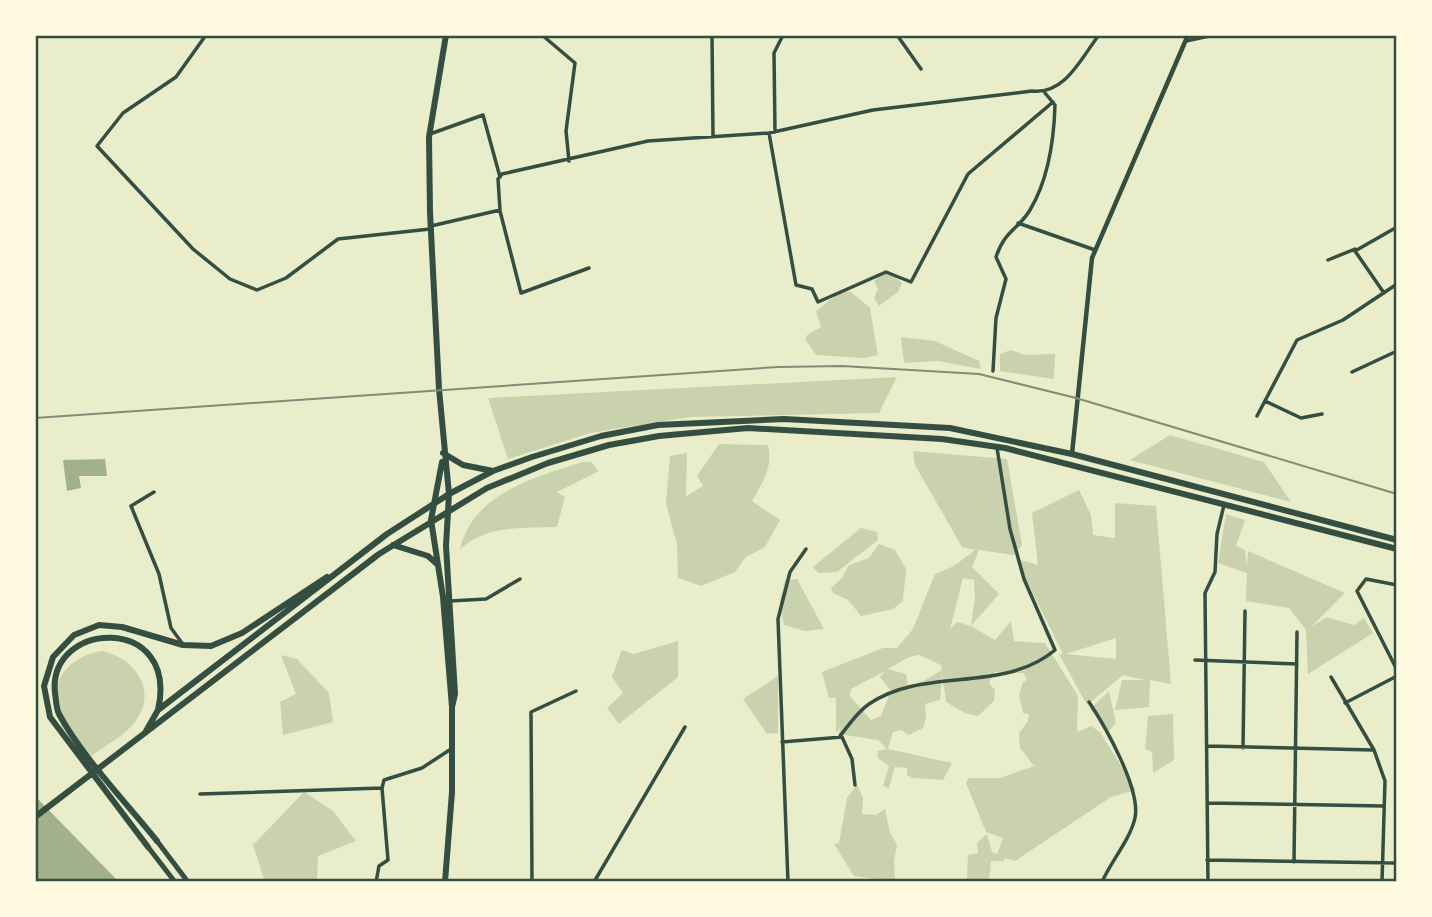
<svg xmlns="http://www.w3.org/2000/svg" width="1432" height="917" viewBox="0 0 1432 917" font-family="Arial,sans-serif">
  <rect width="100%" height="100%" fill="#e9edc9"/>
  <path fill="#cad2ad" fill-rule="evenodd" d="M883 273 891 274 902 283 898 292 879 306 874 298 878 289 874 281Z
    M841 291 851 292 870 308 878 355 864 358 816 355 805 339 808 334 821 327 816 311Z
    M901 337 935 341 979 361 981 369 938 361 904 363Z
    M1011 350 1026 355 1055 354 1054 379 1000 371V354Z
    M897 377 879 413 690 417 590 433 508 459 488 398Z
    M1170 435 1264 462 1291 502 1130 460Z
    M719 444 768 445C773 468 763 481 752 501L780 520 765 547 746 557 735 572 701 586 678 578 677 544 666 504 670 456 687 453 686 496 703 486 697 476Z
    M913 451 1007 459 1022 545 1014 555 979 550 972 567 999 594 971 626 995 640 1011 621 1014 641 1045 643 1078 696 1077 732 1091 726 1100 732 1136 790 1111 797 1015 861 1005 858 1003 861H991L989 882 967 880 968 855 978 853 977 843 987 834 992 852 997 854 1003 838 986 832 966 783 969 778H1000L1034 766 1020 748 1019 733 1028 721 1029 714 1023 713 1019 695 1023 682 1027 680 1024 673 995 672 989 683 995 690 994 701 978 716 965 713 946 702 942 674 940 700 925 704 926 718 923 728 909 735 901 730 893 732 888 749 952 763 943 780 913 778 907 775V768L895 767 889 788 883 786 889 766 878 758 877 751 887 749 878 740 838 734 841 726 836 733V698H829L822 672 883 648H897L913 629 935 574 954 566 975 550 962 547 915 465ZM963 578 974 580 975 596 971 626 957 622 950 629ZM919 655 941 665 942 670 922 682 908 686 906 674 888 669 909 657ZM885 671 880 677 891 691 881 716 871 720 850 696 851 689Z
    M583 462H591L599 471 557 492 565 497 557 527C521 528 488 525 460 549 473 493 535 477 583 462Z
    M1079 490 1091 515 1093 535 1115 538V503L1156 506 1171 684 1150 680 1149 707 1115 710 1122 680H1145L1123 675 1087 705 1059 654H1063L1016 559 1038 565 1032 513ZM1116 638V659L1066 654Z
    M1226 514 1245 520 1236 546 1245 550 1247 566 1248 551 1345 593 1311 627 1327 617 1354 625 1364 618 1373 633 1308 674 1306 630 1289 608 1246 601 1247 573 1218 563Z
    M861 528 877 532 878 540 837 572 818 573 813 567Z
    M879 544 895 550 906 569 903 601 893 609 861 616 848 600 833 593 831 588 842 578 849 565 869 558Z
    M797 579 824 629 805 631 784 625 780 601 785 580Z
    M678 641V677L619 724 607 708 623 693 612 677 622 650 634 654Z
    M102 651C136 658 159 692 134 723 124 736 105 746 91 756 81 743 65 728 59 712 47 679 73 655 102 651Z
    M281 655 297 659 329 693 333 722 283 735 280 702 296 694Z
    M778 676V733L767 734 743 699Z
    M1109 691 1116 723 1109 731 1090 709Z
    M1173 714 1174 760 1153 773 1152 752 1145 749 1148 716Z
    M857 785 863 798 862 814 876 815 885 809 890 833 897 845 894 861 895 882 854 876 834 844 839 843 847 798Z
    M304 792 333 811 356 841 318 856 317 879 307 882H265L253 845Z"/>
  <path fill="#a3b18a" d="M105 459 107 476H79L81 488 67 491 63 460Z
    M35 796 119 882H39L35 875Z"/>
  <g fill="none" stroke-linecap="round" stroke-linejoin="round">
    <path stroke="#344e41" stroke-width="3.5" d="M206 35 176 77 123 113 97 146 193 249 230 279 257 290 286 278 338 239 430 229
      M542 35 575 63 566 131 569 161
      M712 35 713 137
      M897 35 921 69
      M1186 41 1214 35
      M775 132 774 53 783 35
      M769 133 796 285 812 289 818 302 886 272 911 282 968 174 1053 102
      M430 134 483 115 500 177
      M500 211 521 293 589 268
      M1018 223 1095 250
      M431 226 500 210 498 179 502 174 648 141 769 133 873 110 1032 91C1065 95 1081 58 1099 35
      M1328 260 1355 249
      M1384 293 1355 251 1397 227
      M993 371 996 318 1006 279 996 257C1005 230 1018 230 1030 210 1048 180 1054 139 1055 105L1045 93
      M1352 372 1397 351
      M1265 401 1301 418 1322 414
      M1257 416 1297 340 1343 320 1397 284
      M154 492 131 506 159 574 171 628 182 643
      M1397 585 1366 579 1357 591 1397 670
      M450 601 486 599 520 579
      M1195 660 1297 664
      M1331 677 1374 750 1385 781 1382 882
      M1089 702C1105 726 1141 789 1135 818 1130 840 1111 861 1102 882
      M1345 703 1397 676
      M840 736C849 725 857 712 869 704 924 666 1003 694 1055 650L1024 579 1010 529 997 448
      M782 742 842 737 852 759 855 785
      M1207 746 1373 750
      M1243 748 1245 611
      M200 794 382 788
      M1207 803 1383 806
      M1207 860 1397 863
      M1294 862 1297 632
      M376 882 379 866 388 860 382 788 384 780 422 768 451 749
      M532 882 531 712 576 691
      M594 882 685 727
      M788 882 778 619 790 572 806 549
      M1208 882 1205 593 1215 572 1217 534 1224 505"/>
    <path stroke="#344e41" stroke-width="4.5" d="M1072 454 1092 258 1188 35"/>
    <path stroke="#344e41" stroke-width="5" d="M157 841 188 882
      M148 847 175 882"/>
    <path stroke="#344e41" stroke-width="6" d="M446 35 429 137 430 212 439 389 449 494 446 546 455 694 452 707
      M443 453 463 465 493 471
      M442 462 431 520 443 597 452 707V792L445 882
      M393 545 428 556 438 565
      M146 731 158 710 387 534 449 494 493 471 532 457 601 436 658 425 784 419 950 428 1072 454 1397 540
      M35 817 379 554 487 488 548 463 609 445 659 436 748 428 942 439 1005 448 1397 549
      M157 841C128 805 80 754 59 714 56 708 56 699 55 693 47 620 180 613 158 710
      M148 847 50 717 44 686 53 657 74 635 99 625 122 627 183 645 211 646 242 633 327 577"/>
    <path stroke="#7c8e77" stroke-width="2" d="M35 418 778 367 842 366 979 374 1076 398 1397 494"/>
  </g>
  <rect width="1432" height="917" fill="none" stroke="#fefae0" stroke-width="74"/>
  <rect x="37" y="37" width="1358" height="843" fill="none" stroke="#344e41" stroke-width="2.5"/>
</svg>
